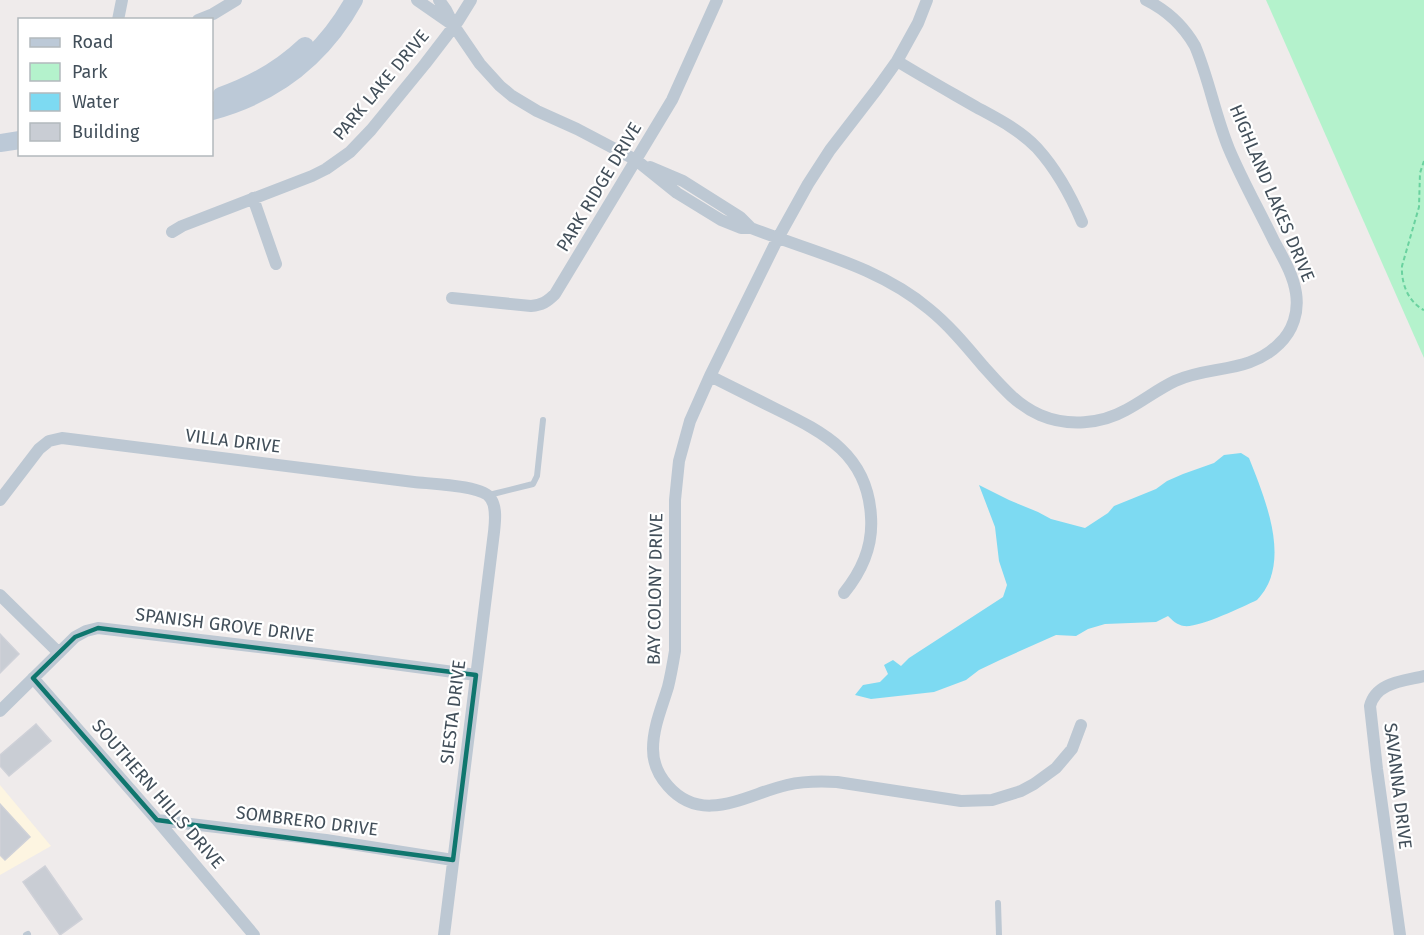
<svg xmlns="http://www.w3.org/2000/svg" width="1424" height="935" viewBox="0 0 1424 935" font-family="'Fira Sans',sans-serif">
  <rect width="100%" height="100%" fill="#efebeb"/>
  <path fill="#fdf5e1" d="M0 785 51 846 0 875Z"/>
  <path fill="#b4f2cc" d="M1266 0H1424V358Z"/>
  <path fill="#7ddaf2" d="M1241 453 1249 458C1265 499 1293 563 1257 600 1242 607 1199 628 1184 626 1177 625 1172 620 1168 616L1156 622 1105 624 1088 629 1076 636 1056 635 1000 660 979 670 966 680 934 692 871 699 855 695 863 685 880 682 888 674 884 665 893 660 901 666 909 658 1003 597 1007 585 999 561 995 527 979 485 1009 500 1038 512 1051 519 1085 528 1108 513 1114 506 1156 489 1167 481 1183 474 1214 463 1224 455Z"/>
  <path fill="#c9cdd4" stroke="#cfd1d8" stroke-width="1.5" d="M0 634 19 654 0 673Z
    M36 724 51 741 9 776 0 766V755Z
    M0 804 30 837 5 860 0 855Z
    M45 866 82 919 60 935 23 882Z"/>
  <g fill="none" stroke-linecap="round" stroke-linejoin="round">
    <path stroke="#6ad29f" stroke-width="2" stroke-dasharray="4.5 3" stroke-linecap="butt" d="M1424 161 1420 173 1419 207 1402 266C1401 283 1408 302 1424 310"/>
    <path stroke="#bdc8d3" stroke-width="6" d="M489 495 533 484 537 476 543 420
      M998 903 999 935
      M26 935 28 934"/>
    <path stroke="#bdc8d3" stroke-width="12" d="M417 0 453 25
      M439 0 446 10 454 26 480 64 500 86 512 96 537 111 577 129 636 160 677 193 721 220 741 228H751C812 252 878 266 929 309 950 326 967 347 984 367 1001 386 1017 405 1040 415 1068 427 1101 424 1126 410 1143 401 1158 389 1175 381 1210 365 1249 374 1279 344 1293 331 1299 312 1296 293 1293 274 1283 258 1274 241 1259 210 1242 180 1229 149 1215 115 1209 79 1195 46 1183 25 1168 11 1146 0
      M927 0 918 23 897 61 877 89 830 150 808 184 778 238 710 376 690 421 679 461 675 500V651C673 663 671 675 668 687 662 707 653 727 653 749 653 763 659 776 668 786 703 826 747 794 787 785 804 781 820 781 837 782L961 801 992 800 1021 791 1034 784 1056 768 1072 749 1081 725
      M118 20 122 0
      M198 20 213 14 236 0
      M897 61C923 77 950 92 976 107 998 119 1020 130 1037 148 1056 169 1071 196 1082 222
      M650 167 683 181 740 217 751 228
      M253 198 276 264
      M172 232 182 226 312 176 326 169 350 152 371 130 425 64 458 21 471 0
      M452 298 531 306C542 305 547 302 555 294L672 100 717 0
      M710 376C732 387 754 398 776 409 825 433 868 455 871 517 873 545 862 571 844 593
      M0 500 39 449 49 441 62 438 414 482C430 484 484 485 491 499 497 508 495 522 494 532L444 935
      M0 595 59 653
      M33 678 157 820 254 935
      M0 711 75 637 86 631 98 628 319 654 476 675
      M157 820 326 840 453 860
      M1400 935 1377 769 1370 706C1376 682 1404 681 1424 676"/>
    <path stroke="#bcc9d7" stroke-width="18" d="M221 96C252 85 281 69 305 46
      M212 111C275 94 322 58 354 0
      M0 143 20 140"/>
  </g>
  <path fill="none" stroke="#0f766e" stroke-width="4.5" stroke-linejoin="round" d="M98 628 476 675 453 860 157 820 33 678 75 637Z"/>
  <g text-anchor="middle" stroke-width="4.5" stroke-linejoin="round" paint-order="stroke">
    <g font-size="18" fill="#424f5a" stroke="#fff">
      <text transform="translate(381 85) rotate(-50)" y="6">PARK LAKE DRIVE</text>
      <text transform="translate(599 187) rotate(-59)" y="6">PARK RIDGE DRIVE</text>
      <text transform="translate(1272 193) rotate(67)" y="6">HIGHLAND LAKES DRIVE</text>
      <text transform="translate(233 441) rotate(7)" y="6">VILLA DRIVE</text>
      <text transform="translate(655 589) rotate(-89)" y="6">BAY COLONY DRIVE</text>
      <text transform="translate(225 625) rotate(7)" y="6">SPANISH GROVE DRIVE</text>
      <text transform="translate(453 712) rotate(-83)" y="6">SIESTA DRIVE</text>
      <text transform="translate(1398 786) rotate(83)" y="6">SAVANNA DRIVE</text>
      <text transform="translate(158 794) rotate(49)" y="6">SOUTHERN HILLS DRIVE</text>
      <text transform="translate(307 821) rotate(7)" y="6">SOMBRERO DRIVE</text>
    </g>
  </g>
  <rect x="18" y="18" width="195" height="138" fill="#ffffff" stroke="#b3b9bd" stroke-width="1.5"/>
  <rect x="30" y="38" width="30" height="9" fill="#bcc9d7" stroke="#b3b9bd" stroke-width="1.5"/>
  <text x="72" y="48" font-size="18" fill="#424f5a">Road</text>
  <rect x="30" y="63" width="30" height="18" fill="#b4f2cc" stroke="#b3b9bd" stroke-width="1.5"/>
  <text x="72" y="78" font-size="18" fill="#424f5a">Park</text>
  <rect x="30" y="93" width="30" height="18" fill="#7ddaf2" stroke="#b3b9bd" stroke-width="1.5"/>
  <text x="72" y="108" font-size="18" fill="#424f5a">Water</text>
  <rect x="30" y="123" width="30" height="18" fill="#c9cdd4" stroke="#b3b9bd" stroke-width="1.5"/>
  <text x="72" y="138" font-size="18" fill="#424f5a">Building</text>
</svg>
